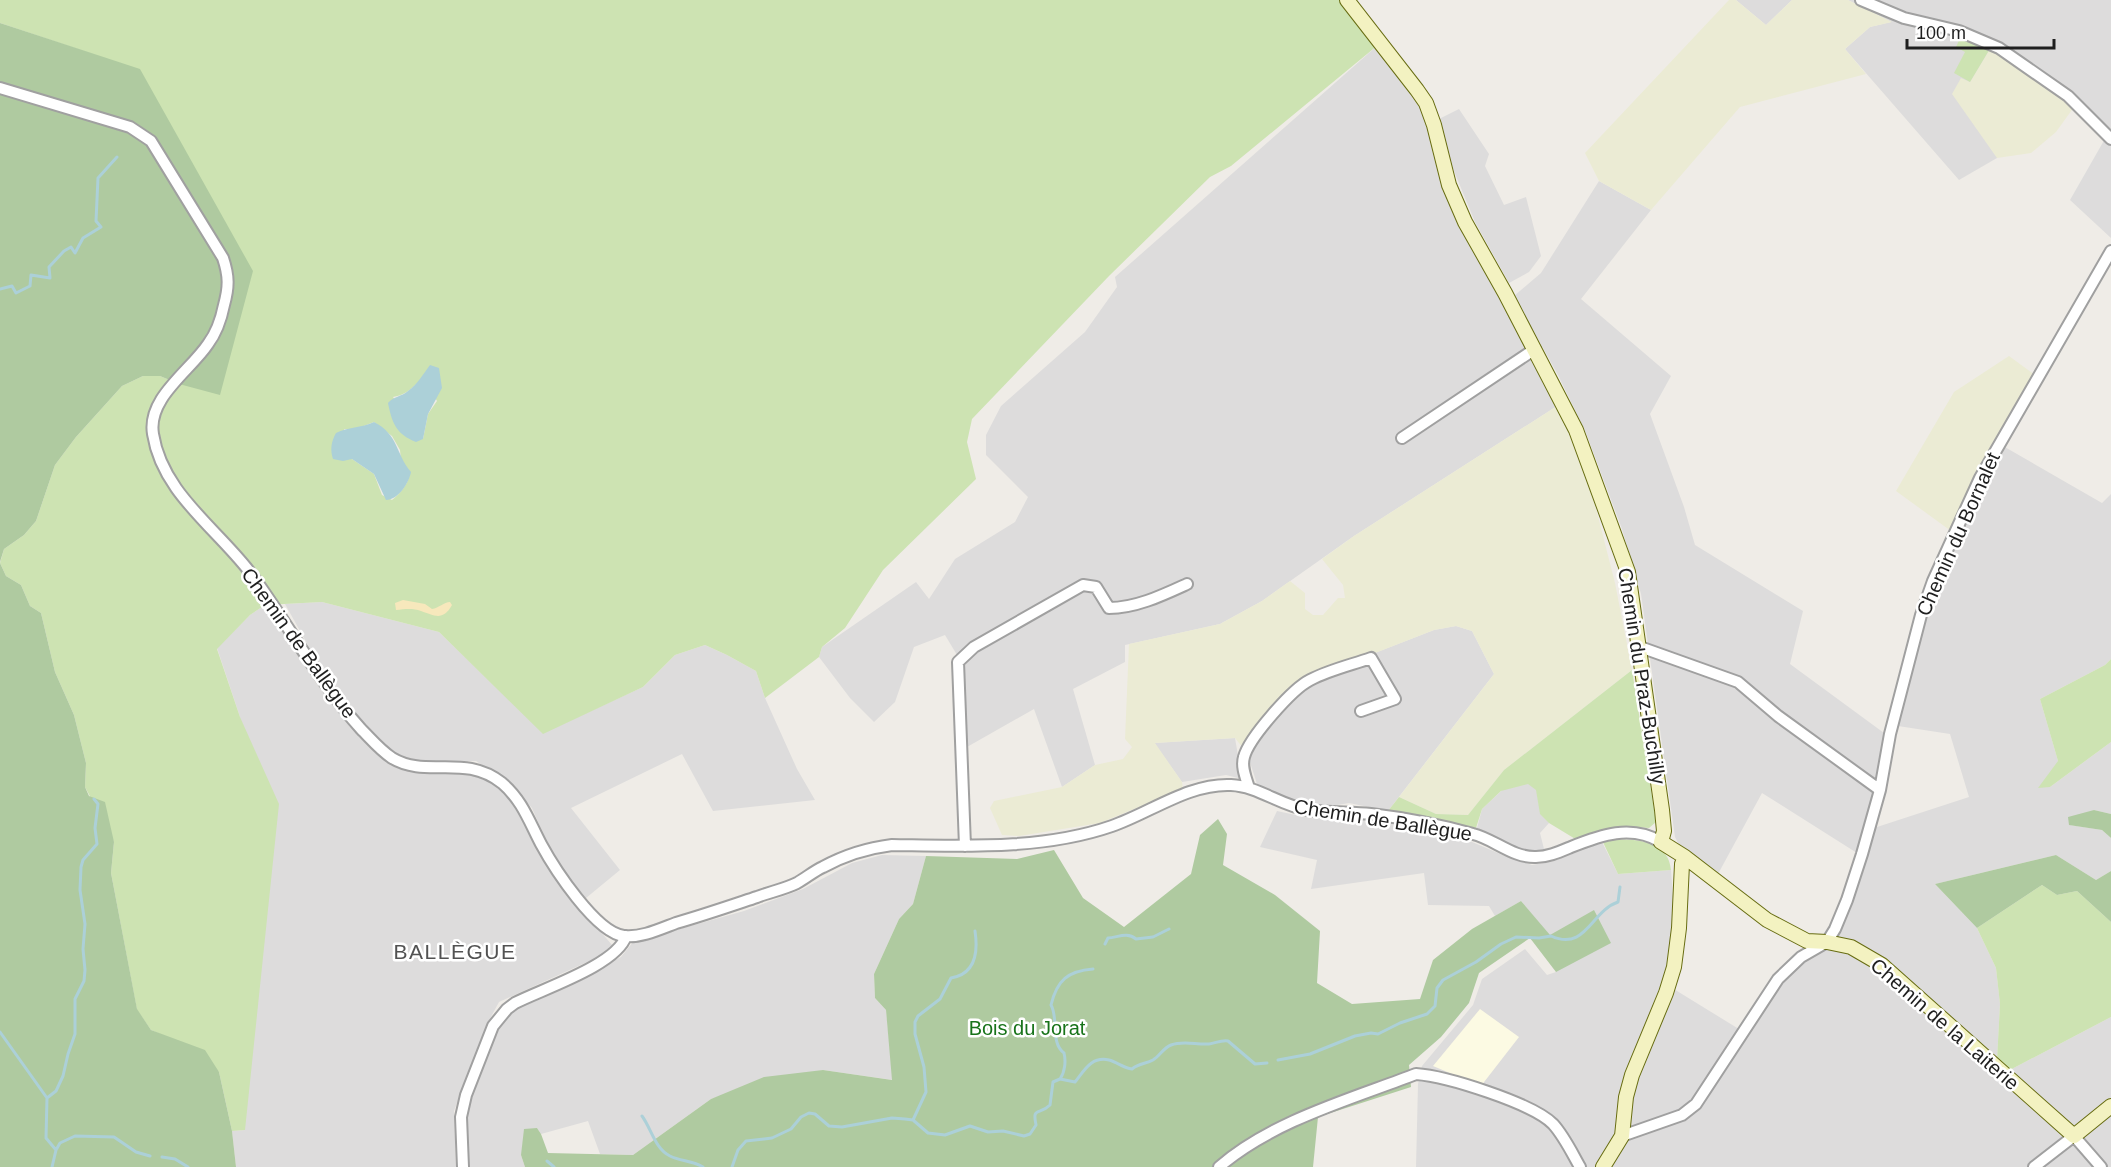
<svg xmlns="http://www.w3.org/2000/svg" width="2111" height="1167" viewBox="0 0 2111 1167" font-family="Arial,sans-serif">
  <rect width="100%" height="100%" fill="#efece7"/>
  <path fill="#dddcdc" d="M1736 0H1792L1766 25Z
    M1848 0H2111V129L2047 76 1997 158 1959 180 1845 49 1870 27 1891 22Z
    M1378 45 1413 96 1429 124 1469 242 1557 406 1354 536 1262 601 1220 624 1125 645V662L1073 689 1095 765 1062 787 1034 709 967 747 963 665 945 635 914 647 895 702 874 722 850 698 819 657 822 647 916 582 929 599 955 559 1015 522 1028 497 986 455V435L1001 406 1085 332 1117 287 1115 277Z
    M1459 109 1489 154 1485 166 1504 205 1526 197 1541 256 1529 272 1509 283 1475 222 1449 159 1437 120Z
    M2106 137 2111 143V238L2070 200Z
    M1599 181 1651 210 1581 299 1671 376 1650 414 1684 507 1695 545 1803 611 1790 664 1884 733 1874 793 1857 853 1762 793 1718 874 1679 845 1675 837 1641 594 1622 529 1586 433 1558 375 1514 296 1541 273Z
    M2003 446 2102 503 2111 494V659L2105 665 2040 699 2058 761 2050 787 2111 742V814L2094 810 2070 825 2102 830 2111 838V871L2096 880 2056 855 1935 884 1977 928 1996 968 2000 1004 1997 1060 2008 1071 2111 1017V1167H1416L1418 1084 1422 1066 1473 1005 1482 979 1525 949 1547 975 1556 972 1549 935 1521 901 1495 916 1489 906 1428 905 1424 873 1311 889 1317 860 1260 847 1277 811 1305 817 1369 820 1458 836 1505 856 1532 865 1554 861 1601 840 1618 874 1671 870 1673 896 1671 938 1664 983 1747 1034 1782 981 1802 959 1827 945 1874 828 1969 797 1950 734 1898 726 1927 615 1939 581 1985 480Z
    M322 602 439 632 543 733 643 687 675 655 705 645 727 655 756 671 765 698 797 769 815 800 713 811 682 754 571 808 620 870 586 898 567 876 553 856 532 808 508 782 476 761 417 762 399 756 379 740 333 690 285 604Z
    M265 605 315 682 341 715 372 749 391 765 414 772 459 771 484 778 501 788 520 813 539 853 563 889 613 946 596 958 499 1002 486 1026 454 1111 456 1167H236L232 1131 245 1130 240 717 217 648 250 615Z
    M1456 626 1472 631 1494 674 1388 811 1349 803 1331 806 1306 804 1268 791 1257 784 1248 756 1252 748 1300 682 1434 630Z
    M1235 738 1242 779 1226 775 1182 782 1154 743Z
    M1535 777 1549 823 1540 833 1544 849 1533 851 1520 849 1477 828 1482 809 1513 780Z
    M882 855 926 856 913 904 899 919 874 974 875 998 886 1010 893 1080 823 1070 711 1099 633 1155 600 1154 588 1121 541 1134 537 1128 521 1155 525 1167H468L466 1118 471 1098 495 1035 511 1013 528 1002 621 957 633 942 744 911 803 889 852 863Z"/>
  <path fill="#fcfae3" d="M1480 1009 1519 1037 1481 1086 1433 1066Z"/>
  <path fill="#ebebd4" d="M1729 0H1736L1766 25 1792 0H1848L1892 22 1870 27 1845 49 1866 74 1740 107 1651 210 1599 181 1585 153Z
    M1991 47 2061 96 2074 107 2056 132 2031 153 1997 158 1952 94 1961 78 1970 82Z
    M2009 356 2035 375 1951 531 1896 491 1954 392Z
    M1557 406 1589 481 1615 583 1632 670 1504 770 1468 815 1436 814 1399 797 1494 674 1472 631 1456 626 1434 630 1301 682 1243 748 1235 738 1155 743 1182 782 1183 789 1100 823 1019 836 1002 835 990 808 994 801 1062 787 1095 765 1123 759 1132 747 1125 739 1129 644 1220 624 1262 601 1290 581 1305 593V609L1313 615H1323L1338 598H1345L1343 585 1322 559 1354 536Z"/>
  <path fill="#cde3b2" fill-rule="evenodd" d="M0 0H1348L1378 45 1231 166 1210 177 1109 276 972 419 967 442 976 479 883 570 845 628 822 647 819 657 765 698 756 671 727 655 705 645 675 655 643 687 543 734 439 632 322 602 265 605 250 615 217 649 240 717 279 804 245 1130 232 1131 219 1072 174 1040 151 1030 137 1010 111 873 114 842 85 787 86 763 74 715 55 672 41 613 30 606 21 585 6 576 0 563 4 549 24 535 36 521 55 465 76 437 122 386 143 376H160L179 384 140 70 0 23ZM423 377 437 401 428 414 423 439 393 397C406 395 414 387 423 377ZM374 422 392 436 400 450 401 460 410 472C409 483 401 493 392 500L382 495 374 474 352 459 344 429H356Z
    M1961 36 1991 47 1970 82 1954 73 1965 52 1956 47Z
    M2111 659V742L2050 787 2038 788 2058 761 2040 699 2105 665Z
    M1632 670 1656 822 1649 828 1628 826 1577 840 1549 823 1540 814 1536 790 1528 784 1501 791 1482 809 1476 828 1388 811 1399 797 1436 814 1468 815 1504 770Z
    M1602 840C1627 839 1668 836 1671 870L1618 874Z
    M2042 885 2057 895 2077 891 2111 922V1017L2008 1071 1997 1060 2000 1004 1996 968 1977 928Z"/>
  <path fill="#afcaa0" d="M0 23 140 69 253 271 220 395 179 384 160 376H143L122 386 76 437 55 465 36 521 24 535 4 549 0 562Z
    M0 563 6 576 21 585 30 606 41 613 55 672 74 715 86 763 85 787 89 796 105 802 114 842 111 873 137 1009 151 1030 205 1050 219 1072 232 1131 236 1167H0Z
    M2094 810 2111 814V838L2102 830 2069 825 2068 817Z
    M1218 819 1227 834 1223 865 1275 895 1320 931 1317 983 1352 1004 1420 999 1433 960 1472 929 1521 901 1550 935 1594 910 1611 943 1556 972 1530 938 1479 973 1469 1003 1441 1037 1409 1065 1411 1087 1318 1117 1313 1167H525L521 1155 524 1129 537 1128 541 1134 548 1153 633 1155 711 1099 764 1077 823 1070 892 1080 886 1010 875 998 874 974 899 919 913 904 926 856 1017 859 1054 850 1083 898 1124 927 1191 874 1200 835Z
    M2056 855 2096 880 2111 871V922L2077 891 2057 895 2042 885 1977 928 1935 884Z"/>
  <path fill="#f7e8bc" d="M403 600 425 604 432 609C439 608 444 602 450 602L452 605C443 621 435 616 421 611 413 608 405 609 396 610L395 603Z"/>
  <path fill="#acd0d8" d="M430 365 439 368 442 388 428 414 423 439 416 442C396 434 392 423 388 403 394 396 401 397 408 391 418 384 423 374 430 365Z
    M374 422C399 435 395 453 411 472 409 483 398 500 386 500L374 474 352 459 343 461 333 459C330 450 331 442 336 433 348 427 361 428 374 422Z"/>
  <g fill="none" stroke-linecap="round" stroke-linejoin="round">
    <path stroke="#acd0d8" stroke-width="3" d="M0 289 12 286 16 293 30 286 31 275 50 278 49 267 64 251 71 247 75 253 83 238 101 227 96 221 98 178 117 157
      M1105 944 1108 938C1119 937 1127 932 1136 939L1153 937 1169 929
      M0 1032 47 1098 46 1138 56 1150 52 1167
      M1278 1060 1310 1054 1355 1036 1371 1033 1378 1034 1400 1023 1427 1014 1435 1006 1437 988 1443 980 1476 962 1501 944 1516 937 1539 938 1551 936C1586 952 1591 911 1618 902L1620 887
      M1060 1079C1065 1072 1066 1061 1064 1053 1050 1043 1059 1019 1051 1005 1057 980 1068 971 1093 969
      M47 1098 56 1091 63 1076 68 1054 75 1034V999L84 981 85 970 83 949 85 924 80 890 81 867 83 860 97 844 95 828 98 804 94 799
      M642 1116C651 1128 655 1149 670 1156 680 1161 693 1161 703 1167
      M913 1120 926 1092 924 1067 915 1034V1022L918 1016 940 999 951 978C976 974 978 951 975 931
      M56 1150 60 1143 75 1136 114 1137 136 1152 150 1156
      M162 1157 175 1159 188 1167
      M547 1161 554 1167
      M732 1167 738 1150 746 1141 772 1138 791 1129 801 1117 809 1113 815 1114 829 1126 842 1127 892 1118 905 1119 913 1120 928 1133 945 1135 970 1126 988 1132 1003 1131 1024 1136 1030 1134 1036 1125C1032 1106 1039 1116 1050 1105L1053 1082 1060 1079 1075 1082C1084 1071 1091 1056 1109 1060 1117 1062 1123 1068 1132 1069 1139 1063 1146 1064 1153 1060 1160 1056 1163 1048 1171 1045 1184 1040 1196 1045 1209 1044 1216 1043 1221 1040 1228 1041L1255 1064 1267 1063"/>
    <g stroke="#a0a0a0" stroke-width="14">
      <path id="street" d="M1861 0 1904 18 1959 31 1999 48 2068 96 2111 139
        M0 88 130 127 151 141 223 258C229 276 229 287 224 305 221 320 217 332 208 344 190 371 147 398 153 434 162 492 215 527 249 571 288 623 317 680 361 729 371 739 380 750 392 758 427 779 464 753 502 783 522 800 529 821 541 844 554 868 596 933 624 936 641 938 660 929 676 923 704 915 730 906 757 897 770 892 785 889 797 883 806 878 814 871 823 867 845 855 868 848 892 845 963 846 1043 850 1112 826 1150 813 1189 783 1231 785 1258 786 1281 806 1308 810 1328 813 1350 812 1371 814 1405 818 1440 825 1473 834 1494 839 1513 858 1536 857 1548 857 1559 852 1571 847 1601 835 1631 824 1661 842
        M1402 438 1535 349
        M1640 647 1738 682 1778 716 1880 790
        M1249 788C1246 778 1241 767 1244 757 1249 738 1292 689 1310 680 1329 670 1351 665 1371 658L1395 699 1361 711
        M965 846 958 662 974 647 1083 585 1096 587 1109 608C1136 608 1163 595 1187 584
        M1622 1136 1682 1115 1696 1104 1778 979 1801 957 1827 942 1835 929 1847 900 1862 854 1880 790 1890 734 1921 615 1933 581 1980 478 2111 251
        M463 1167 461 1117 466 1095 493 1026 507 1009 515 1003C542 989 617 965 626 936
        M1219 1167C1272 1121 1351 1099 1416 1074 1446 1076 1532 1103 1553 1124 1564 1136 1572 1153 1580 1167
        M2034 1167 2074 1136 2101 1167"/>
    </g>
    <g stroke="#676c11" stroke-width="16">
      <path id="secondary" d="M1347 0 1417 90 1426 103 1434 125 1449 185 1465 222 1505 293 1576 430 1628 572 1662 810 1664 831 1661 842 1685 857 1767 920 1807 941 1827 942 1851 947 1882 965 2074 1136 2111 1106
        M1603 1167 1622 1136 1626 1097 1632 1075 1666 993 1674 967 1679 928 1682 864 1685 857"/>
    </g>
    <use href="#street" stroke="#fff" stroke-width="10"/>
    <use href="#secondary" stroke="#f3f2c1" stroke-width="14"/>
  </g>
  <g text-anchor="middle" stroke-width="5" stroke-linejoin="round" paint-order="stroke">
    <g font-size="20" fill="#1f1f1f" stroke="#fff">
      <text transform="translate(1958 534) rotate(-66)" y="7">Chemin du Bornalet</text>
      <text transform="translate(299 643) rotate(54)" y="7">Chemin de Ballègue</text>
      <text transform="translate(1642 676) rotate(81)" y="7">Chemin du Praz-Buchilly</text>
      <text transform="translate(1383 820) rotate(9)" y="7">Chemin de Ballègue</text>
      <text transform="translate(1945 1024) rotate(41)" y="7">Chemin de la Laiterie</text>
    </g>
    <g font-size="20" fill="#18731a" stroke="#fff">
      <text x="1027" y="1035">Bois du Jorat</text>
    </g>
    <g font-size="21" letter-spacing="1.5" fill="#525252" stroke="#fff">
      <text x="455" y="959">BALLÈGUE</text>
    </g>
  </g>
  <path d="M1907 39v9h147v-9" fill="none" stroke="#1f1f1f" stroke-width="3"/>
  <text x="1916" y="39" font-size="18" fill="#1f1f1f" stroke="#ffffff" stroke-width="4.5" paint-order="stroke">100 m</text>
</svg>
